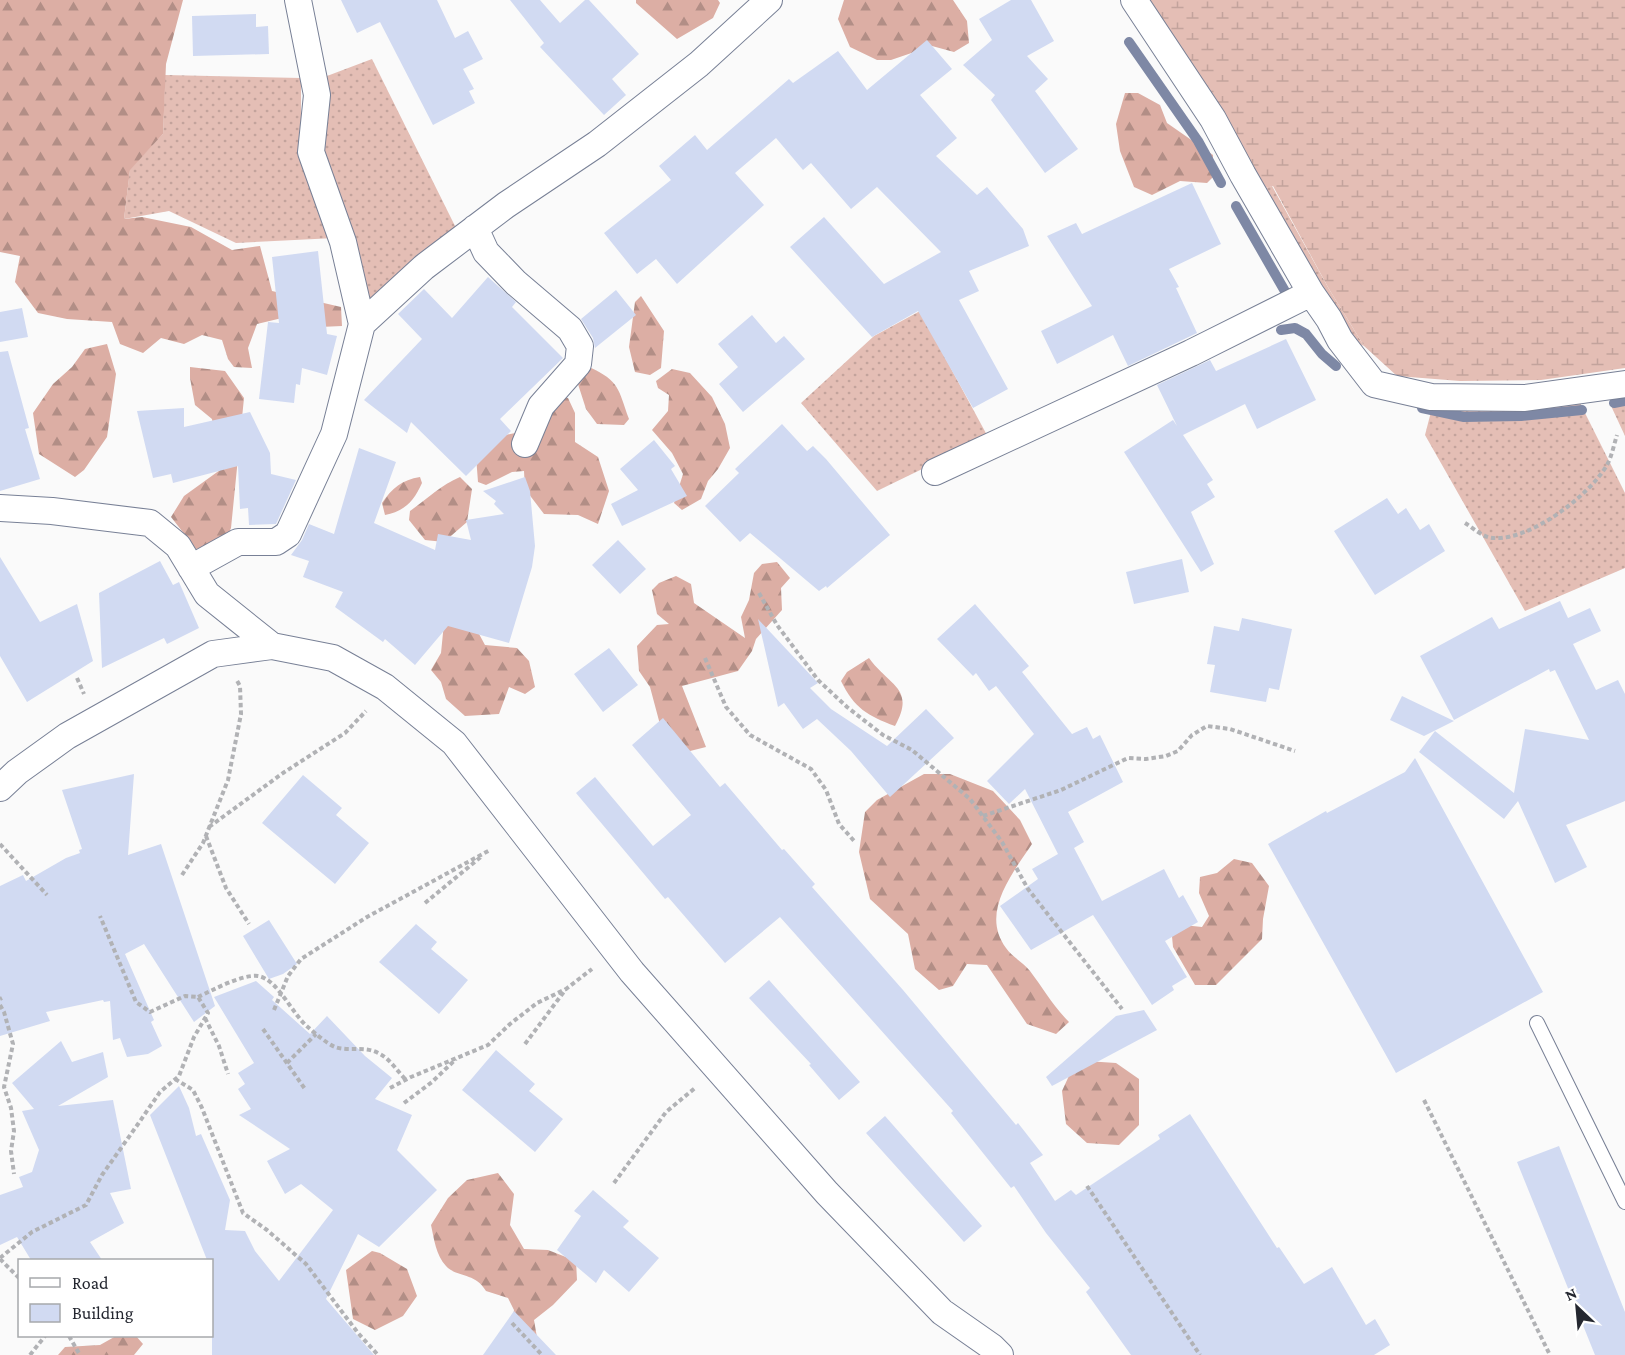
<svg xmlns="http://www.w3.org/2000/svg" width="1625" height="1355" viewBox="0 0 1625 1355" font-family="'Crimson Pro',serif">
  <defs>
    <pattern id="grass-dots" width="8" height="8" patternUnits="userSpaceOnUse" patternTransform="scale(1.5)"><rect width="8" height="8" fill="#e4beb5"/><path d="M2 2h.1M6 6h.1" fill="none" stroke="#c3a39c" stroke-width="1.8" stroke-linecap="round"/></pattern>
    <pattern id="forest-firs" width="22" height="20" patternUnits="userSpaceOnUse" patternTransform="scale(1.5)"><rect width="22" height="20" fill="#dcaea4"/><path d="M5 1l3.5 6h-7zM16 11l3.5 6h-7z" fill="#b28e86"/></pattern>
    <pattern id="wetland-marsh" width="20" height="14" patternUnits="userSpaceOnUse" patternTransform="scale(1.5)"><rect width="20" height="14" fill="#e4beb5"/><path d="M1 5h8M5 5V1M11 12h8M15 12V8" fill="none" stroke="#c3a39c"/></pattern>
  </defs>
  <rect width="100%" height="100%" fill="#fafafa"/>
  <path fill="url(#grass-dots)" d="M372 59 457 230 368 305 325 160 321 123 327 76Z
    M165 75 301 78V153L335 238 236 243 169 211 124 219 130 169 163 134Z
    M1272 186 1329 289 1364 346 1348 339 1262 189Z
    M920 311 988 437 877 491 801 403 874 336Z
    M1625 395V436L1612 408 1611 397Z
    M1580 403 1625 493V568L1525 611 1425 435 1433 404Z"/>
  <path fill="url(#forest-firs)" d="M0 0H183L166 64 163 134 130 170 124 219 142 217 191 227 232 250 260 246 272 291 341 307 342 326 320 327 282 318 257 324 248 348 252 368 234 367 228 359 222 340 202 335 184 344 161 338 143 353 120 344 112 322 67 319 38 313 15 282 20 256 0 252Z
    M636 0H718L720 3 713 18 677 39 636 3Z
    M844 0H953L967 21 969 43 954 52 932 46 891 60H877L850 47 838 19Z
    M1125 93H1138L1160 105 1167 123 1213 155V177L1207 183 1180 181 1152 195 1134 187 1120 151 1116 124Z
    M641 296 664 331 661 368 650 375 635 372 629 347 635 302Z
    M107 344 116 374 107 437 84 470 75 477 39 454 33 413 53 384 72 367 85 349Z
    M190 367 225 371 244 398 231 528 225 543 196 549 171 517 184 496 220 470 212 419 195 405 190 378Z
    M589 367C620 381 618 389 629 419L624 425 597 424 586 409 577 381Z
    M672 369 690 373 712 397 725 424 730 448 718 469 708 481 701 499 682 510 674 503 683 474 672 453 652 430 668 411 669 395 658 388 656 381Z
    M540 394 568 398 575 413V442L598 457 609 491 598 524 578 515 544 514 525 489 524 471 512 472 486 485 478 482 476 456 496 437 520 432Z
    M420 477 422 483C414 501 405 511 385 515L382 503C392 488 402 480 420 477Z
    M460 477 472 489 467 522 444 542 425 540 409 520 410 511C427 499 441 485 460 477Z
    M777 562 790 578 781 588 782 610 756 639 752 651 738 671 682 686 706 747 682 753 662 732 650 687 639 671 637 646 657 625 669 624 657 614 652 590 659 583 676 576 691 584 694 603 745 638 741 617 749 600 754 573 762 564Z
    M472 621 485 645 517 648 529 661 535 687 525 694 509 687 499 714 465 716 446 699 441 682 431 670 441 653 444 623Z
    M869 658C889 686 916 688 895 726 868 716 854 708 841 681L847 672Z
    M924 774H950L993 791 1020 820 1032 844C1012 874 980 913 1006 948 1012 957 1023 962 1030 971 1043 988 1053 1006 1069 1022L1056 1034 1027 1024 987 965 967 964 953 986 939 990 915 969 908 934 870 899 859 852 865 812 877 800Z
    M1234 859 1252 863 1269 886 1263 919 1262 939 1216 985H1195L1173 947 1171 926 1174 924 1202 927 1209 916 1199 893 1200 877 1217 873Z
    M1086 1061 1116 1063 1139 1079V1125L1119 1145 1087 1143 1066 1124 1062 1091 1073 1067Z
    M498 1173 514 1194 510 1225 524 1249 548 1250 576 1261 577 1280 553 1305 534 1320 540 1355 509 1343 514 1310 508 1298 486 1291C475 1272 457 1278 446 1266 436 1255 434 1239 431 1225L448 1198 467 1180Z
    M372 1251 380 1253 407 1269 417 1296 403 1316 375 1330 353 1319 346 1270Z
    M116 1336H136L143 1344 134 1355H58L65 1347 100 1345Z"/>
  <path fill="url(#wetland-marsh)" d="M1145 0H1625V368L1541 380 1460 381 1397 376 1364 346 1329 289 1273 186 1262 189Z"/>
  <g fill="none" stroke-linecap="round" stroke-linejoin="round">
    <path stroke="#7e88a5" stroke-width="10" d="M1129 42 1198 141 1221 183
      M1236 206 1286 293
      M1281 330 1295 328 1306 334 1322 354 1336 366
      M1614 403 1625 401
      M1422 408 1464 417 1521 416 1582 410"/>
  </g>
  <path fill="#d1daf2" d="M341 0H437L455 38 468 31 483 59 463 69 474 89 469 91 475 103 433 125 380 22 357 33Z
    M510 0H540L560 23 585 0H589L639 54 612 79 626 95 604 115 540 47 544 43Z
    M1011 0H1031L1054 41 1027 56 1048 79 1035 91 1078 149 1045 173 991 100 995 95 963 65 992 40 979 19Z
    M256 14V27L268 26 269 54 193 56 192 16Z
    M927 40 952 69 920 95 957 138 936 156 977 195 987 187 1023 229 1029 246 969 271 979 291 959 300 1008 389 973 408 918 311 872 337 790 247 824 217 884 284 941 252 877 187 851 209 811 163 803 170 776 138 735 173 764 205 677 284 656 259 637 274 604 233 671 180 659 166 695 135 707 150 789 79 793 83 838 51 867 90Z
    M1192 183 1221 244 1169 269 1179 287 1176 288 1197 333 1128 366 1113 335 1057 364 1041 331 1092 306 1047 236 1076 223 1082 234Z
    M318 251 327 334 337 336 327 375 302 368 300 385 296 384 294 403 259 399 268 322 279 323 272 257Z
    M488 277 516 302 512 307 563 358 500 419 511 431 466 476 411 422 407 433 364 400 422 339 398 314 424 289 452 318Z
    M616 290 636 315 595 348 593 338 581 319Z
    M22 308 28 337 0 342V312Z
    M752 315 776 343 784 336 805 359 743 412 719 384 738 367 718 344Z
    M1286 339 1316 400 1257 429 1245 404 1183 435 1213 480 1207 484 1215 497 1191 512 1214 564 1201 572 1124 452 1173 420 1177 426 1157 385 1210 360 1216 371Z
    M8 351 29 428 25 429 40 479 0 491V352Z
    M184 408V427L250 412 270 453 271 474 296 480 276 524 249 525 248 508 240 509 238 466 173 483 171 474 153 478 137 411Z
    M782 424 807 451 813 446 826 459 890 535 827 588 826 586 819 591 750 533 740 542 705 506 739 473 735 469Z
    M654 440 675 466 671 469 687 496 622 526 611 504 638 490 620 469Z
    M359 448 396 462 374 523 435 550 438 534 471 540 466 520 504 514 494 504 496 501 483 491 525 477 530 491 535 546 532 567 509 643 448 626 415 665 385 639 383 642 335 607 343 592 303 577 309 561 291 555 302 540 309 524 334 534Z
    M1387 498 1398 514 1406 508 1420 530 1429 524 1445 551 1375 595 1334 531Z
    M618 540 646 569 620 594 592 565Z
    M0 557 40 622 77 604 93 661 27 702 0 656Z
    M1182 559 1189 592 1134 604 1126 572Z
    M160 561 173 585 179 582 199 628 167 644 164 638 102 668 99 593Z
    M1560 601 1568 618 1590 608 1601 631 1573 644 1596 690 1618 680 1625 694V801L1566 825 1587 867 1555 883 1518 801 1504 819 1419 752 1435 731 1514 793 1525 729 1589 740 1555 670 1550 672 1549 669 1454 720 1420 656 1492 617 1499 629Z
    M975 604 1029 666 1022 672 1072 734 1087 727 1093 739 1100 735 1123 782 1068 812 1084 842 1074 848 1102 901 1164 869 1179 898 1183 895 1198 922 1165 941 1187 977 1172 986 1174 990 1152 1005 1093 915 1031 950 1000 906 1038 879 1032 869 1058 854 1025 789 1009 804 987 781 1034 734 996 686 989 691 976 673 973 676 937 639Z
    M1242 618 1292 629 1279 690 1269 688 1266 702 1210 692 1215 665 1207 664 1214 626 1239 631Z
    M758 619 818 683 810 688 831 709 887 746 926 709 954 738 890 797 851 751 817 719 803 729 784 703 778 707Z
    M609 648 638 685 603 712 574 674Z
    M1402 696 1454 721 1424 736 1390 720Z
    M663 718 720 787 725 783 782 850 784 849 815 884 812 887 903 990 1016 1125 1018 1123 1043 1155 1030 1163 1055 1201 1071 1190 1076 1195 1160 1139 1158 1135 1190 1114 1277 1248 1279 1247 1304 1284 1332 1267 1366 1325 1375 1319 1390 1345 1374 1355H1131L1086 1292 1090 1288 1046 1233 1014 1186 1011 1188 951 1113 953 1111 780 917 725 963 668 897 665 899 576 793 595 777 653 846 691 815 632 745Z
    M1415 758 1543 992 1396 1073 1268 844 1326 811 1327 813 1405 772Z
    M134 774 128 855 161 844 215 1006 194 1022 144 944 125 954 154 1020 151 1022 162 1046 148 1054 127 1057 120 1038 113 1040 110 1001 104 1002 103 1000 46 1012 50 1021 0 1036V886L23 875 26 881 66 858 80 853 79 850 82 849 62 790Z
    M303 775 342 808 336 815 369 843 335 884 262 823Z
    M269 920 297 964 283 974 269 979 243 936Z
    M416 924 437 942 431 949 468 980 439 1014 379 962Z
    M769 980 860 1082 839 1100 809 1065 811 1064 749 998Z
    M256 981 274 997 272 1000 310 1034 327 1016 365 1056 392 1078 375 1099 412 1115 397 1150 437 1190 379 1247 358 1234 326 1299 374 1355H212V1260H207L150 1115 179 1086 189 1108 196 1136 201 1134 230 1200 225 1230 245 1231 255 1251 279 1281 333 1210 301 1184 285 1194 267 1161 290 1149 239 1115 251 1109 238 1089 245 1084 238 1073 254 1063 214 997Z
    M1144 1010 1157 1030 1052 1086 1046 1077 1116 1016Z
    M61 1041 72 1062 103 1052 108 1077 58 1106 113 1100 131 1189 110 1193 124 1223 90 1242 102 1260H31L17 1237 0 1245V1195L23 1187 19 1177 32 1172 39 1150 22 1111 34 1109 12 1083Z
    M496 1050 535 1084 529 1091 563 1119 535 1152 462 1090Z
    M885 1116 982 1226 964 1242 866 1133Z
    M1559 1146 1625 1312V1355H1595L1517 1162Z
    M593 1190 629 1221 623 1227 659 1258 629 1292 604 1270 596 1283 557 1250 581 1216 574 1211Z
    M514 1311 556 1355H483Z"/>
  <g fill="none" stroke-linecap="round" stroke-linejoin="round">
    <g stroke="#788096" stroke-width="16">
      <path id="service" d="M1537 1023 1625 1202"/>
    </g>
    <g stroke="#788096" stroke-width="28">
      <path id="minor" d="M298 0 317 95 311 152 343 242 362 324
        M1134 0 1213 119 1243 175 1311 293 1329 319 1340 340 1374 384 1431 397 1525 398 1625 384
        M475 228 486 252 516 283 570 329 580 346 578 364 541 406 525 444
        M935 472 1191 353 1311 293
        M0 508 52 511 150 523 178 546 207 594 272 646 333 658 385 687 454 743 632 972 827 1193 942 1312 992 1347 1000 1355
        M191 568 238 542H276L288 534 334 434 362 324 424 267 506 205 597 144 699 64 769 0
        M0 788 17 772 67 736 213 654 272 646"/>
    </g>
    <path stroke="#b1b2b5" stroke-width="4" stroke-dasharray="4.5 3" stroke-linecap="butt" d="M1465 523C1473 528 1484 538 1493 538 1530 541 1589 496 1607 465 1612 456 1614 444 1617 435
      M759 593 777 625 818 680 847 707 883 735 912 750 970 799 1002 842 1028 889 1122 1009
      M705 658 726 707 750 735 811 769 826 790 839 824 855 842
      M77 678 84 694
      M983 816 1061 790 1128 758 1146 759 1166 756 1178 751 1192 735 1207 726 1230 729 1295 751
      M209 827 283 773 345 733 366 711
      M206 836 226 888 249 924
      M0 844 47 895
      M182 875 203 843 228 780 241 714 240 686 236 679
      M425 903 482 856
      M198 997C213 990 242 974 258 976 278 979 293 1016 309 1028 316 1034 326 1043 335 1047 350 1052 365 1045 380 1054 390 1059 398 1072 406 1080
      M0 999 2 998
      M0 1005 4 1012 13 1044 4 1087 11 1108 14 1131 11 1151 14 1174
      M274 1010 288 976 301 959 367 917 490 850
      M205 1018 219 1046 228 1074
      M263 1029 305 1089
      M525 1044 566 989 592 969
      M287 1063 316 1034
      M175 1079 193 1090 202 1108 243 1213 267 1230 306 1264 358 1333 378 1355
      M390 1088 411 1077 488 1045 510 1024 537 1003 566 989
      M1424 1100 1550 1355
      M404 1103 432 1082 456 1059
      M614 1183 666 1112 695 1088
      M1087 1186 1200 1355
      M0 1258 32 1232 86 1205 102 1175 138 1124 160 1092 179 1076 194 1037 208 1013 198 997 185 996 150 1012 136 1002 100 916
      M0 1259 20 1279
      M512 1323 542 1355
      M69 1336 80 1355
      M30 1355 45 1336"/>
    <use href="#service" stroke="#fff" stroke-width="14"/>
    <use href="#minor" stroke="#fff" stroke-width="26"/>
  </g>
  <rect x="18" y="1259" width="195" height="78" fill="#ffffff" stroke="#a7a9ac" stroke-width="1.5"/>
  <rect x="30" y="1278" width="30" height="9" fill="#ffffff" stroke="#a7a9ac" stroke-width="1.5"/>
  <text x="72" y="1289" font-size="18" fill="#242730">Road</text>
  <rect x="30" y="1304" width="30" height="18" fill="#d1daf2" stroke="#a7a9ac" stroke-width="1.5"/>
  <text x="72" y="1319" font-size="18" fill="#242730">Building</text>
  <g transform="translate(1577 1307) rotate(334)" stroke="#ffffff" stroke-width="4.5" paint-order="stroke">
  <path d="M0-4.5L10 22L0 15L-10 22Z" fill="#242730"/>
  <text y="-9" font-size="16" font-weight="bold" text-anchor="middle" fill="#242730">N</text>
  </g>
</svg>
